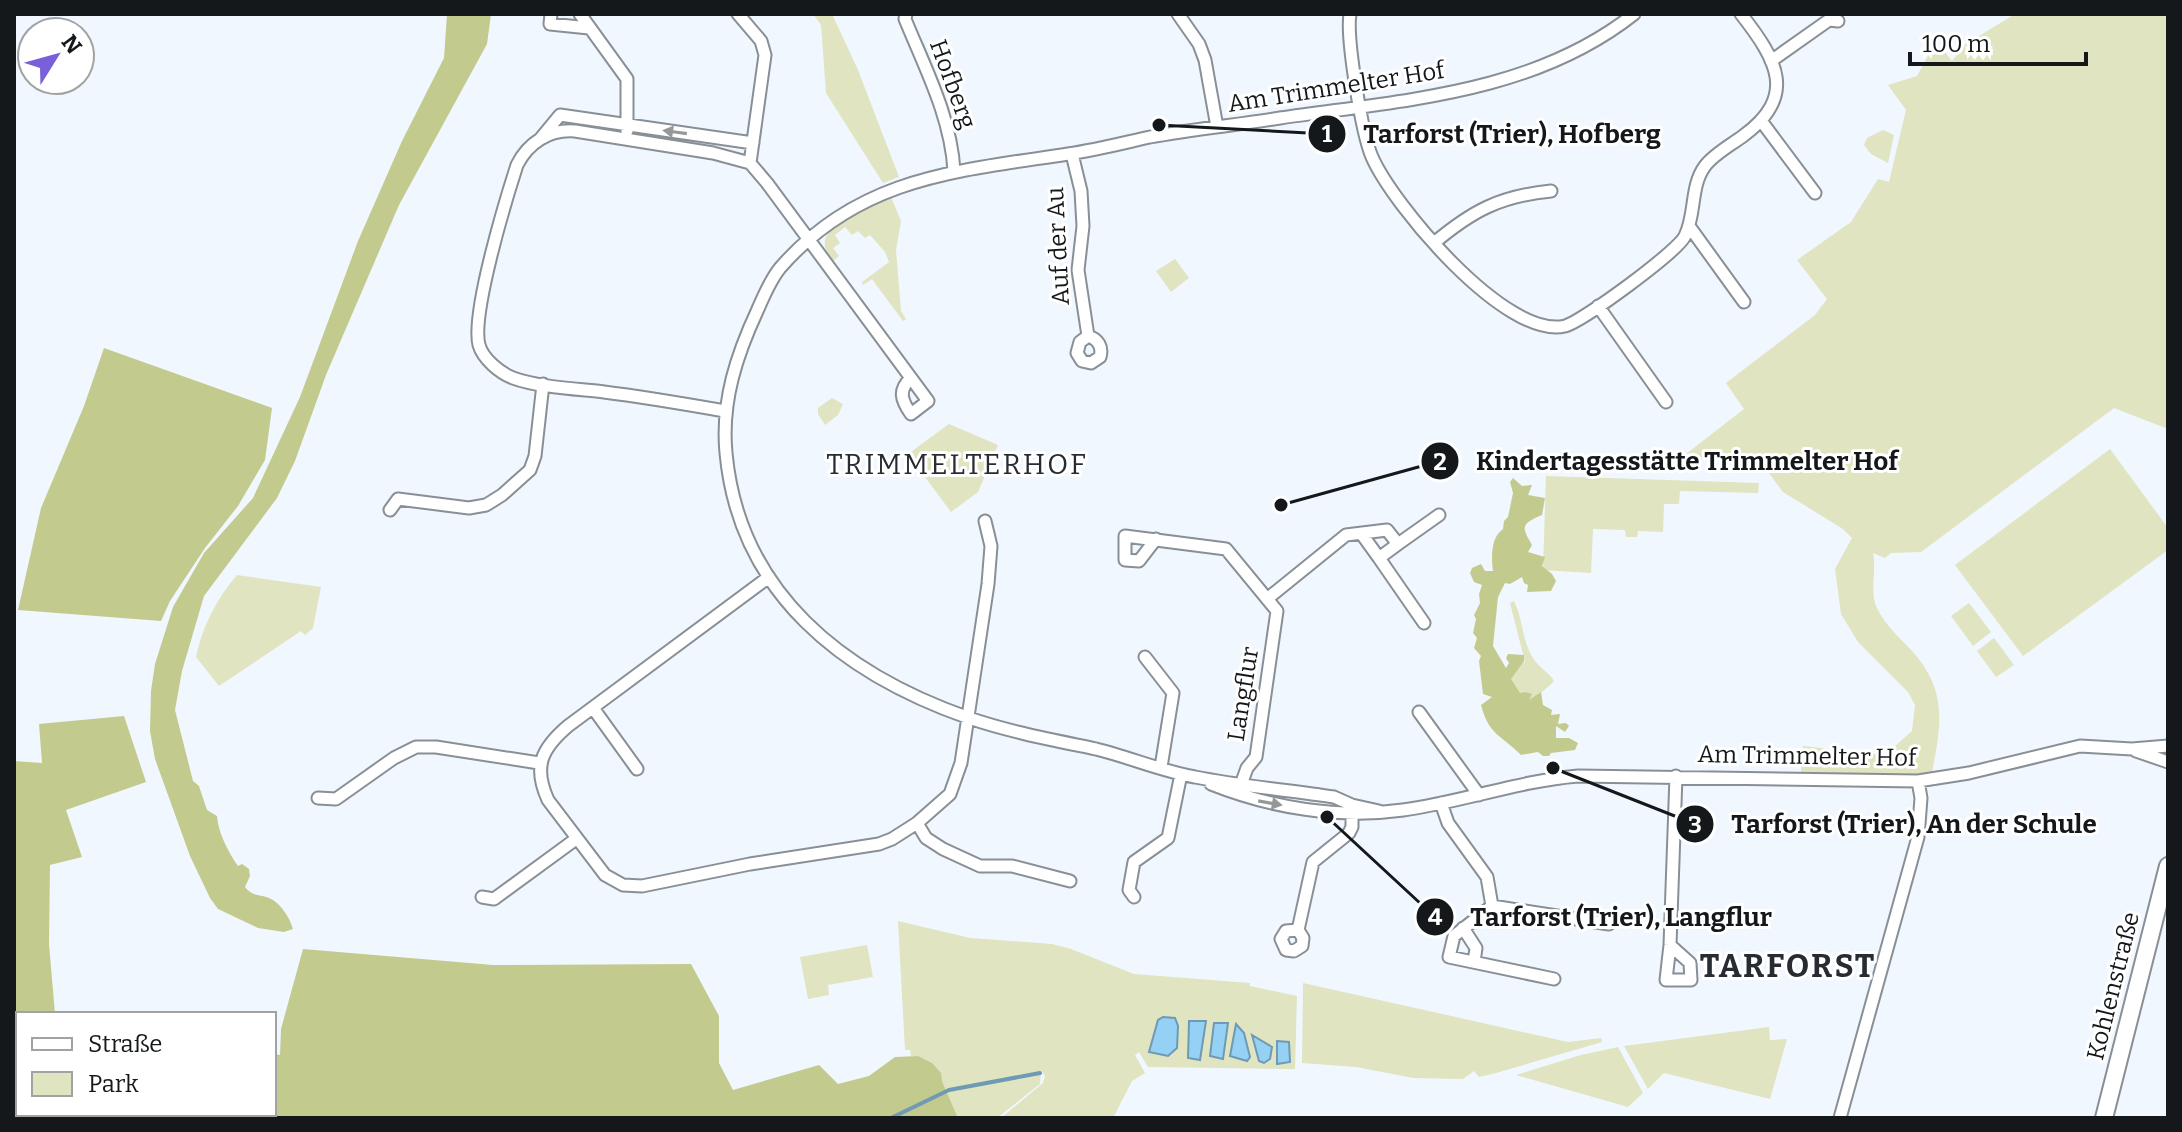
<svg xmlns="http://www.w3.org/2000/svg" width="2182" height="1132" viewBox="0 0 2182 1132" font-family="Bitter,serif">
  <rect width="100%" height="100%" fill="#f0f7ff"/>
  <path fill="#e0e4c0" d="M813 14H832L858 70 899 177 883 183 826 93 821 25Z
    M2015 14H2168V429L2114 408 1921 552 1891 553 1885 558 1873 553C1877 571 1869 592 1877 608 1885 625 1900 638 1912 651 1948 691 1941 725 1932 773L1902 775 1801 772 1803 746 1885 755 1912 731 1915 705 1908 692 1858 642 1841 614 1835 569 1852 538 1843 529 1783 492 1757 457 1677 461 1744 409 1726 383 1815 315 1827 299 1797 260 1851 222 1878 179 1889 182 1906 110 1888 85 1917 76 1932 48C1943 46 1946 54 1952 61L1966 44Z
    M1883 130 1894 135 1888 163 1871 154 1864 145 1867 138Z
    M891 197 901 221 896 250 901 311 906 319 903 321 872 279 863 285 862 282 889 262 885 252 870 235 865 238 858 231 852 235 845 227 835 235 840 243 833 248 839 256 833 261C828 254 822 247 826 237 833 223 876 204 891 197Z
    M1175 259 1189 278 1171 292 1156 271Z
    M832 398 843 404 838 415 825 425 818 414V408Z
    M949 424 998 445 978 492 951 512 908 454Z
    M2110 449 2168 528V550L2023 656 1955 565Z
    M1546 476 1759 483 1758 493 1680 491 1679 504H1664L1663 532 1638 531 1637 537H1626L1625 530 1593 529 1591 573 1543 570Z
    M237 575 321 587 313 628 305 635 301 631 219 686 196 657C202 627 217 598 237 575Z
    M1514 601C1523 619 1522 641 1533 658 1539 668 1549 672 1554 681 1551 685 1533 700 1528 701L1511 690C1511 675 1510 666 1525 662L1510 603Z
    M1969 603 1991 632 1973 646 1951 616Z
    M1994 638 2014 665 1996 677 1977 651Z
    M898 921 970 938 1052 944 1071 949 1134 974 1250 983V986L1297 996 1295 1069 1148 1067 1139 1052 1135 1055 1145 1073 1132 1081 1113 1118H1001L1043 1083 1045 1076 1041 1070 1040 1084 997 1118H958L942 1081 918 1056H911L910 1050H905Z
    M867 945 873 977 828 985 829 995 808 999 800 957Z
    M1303 983 1568 1042 1601 1038 1602 1042 1496 1073 1479 1077 1474 1071 1463 1079 1413 1078 1356 1067 1302 1063Z
    M1769 1027 1770 1040 1787 1039 1770 1099 1664 1073 1648 1089 1624 1046Z
    M1618 1047 1643 1093 1628 1107 1516 1075 1581 1055Z"/>
  <path fill="#c3ca8e" d="M447 14H491L487 44 399 205 326 375 295 461 277 498 204 596 182 671 175 710 193 781 199 786 207 810 217 816C218 832 228 852 238 866L242 864 249 869 250 876 245 887C253 897 259 894 269 898 280 902 290 918 293 929L284 932 258 928 218 909 210 898 190 856 155 759 150 731 151 691 155 664 173 607 204 553 253 498 300 397 358 241 402 141 444 58Z
    M104 348 272 408 265 460 238 506 205 548 170 601 161 621 18 610 41 508 84 406Z
    M1513 478 1522 486 1532 485 1528 495 1545 498 1542 515C1521 524 1521 526 1532 545L1528 552 1545 557 1542 566 1552 574 1556 581 1551 591 1527 592 1528 585 1524 583 1522 577 1510 584 1505 583 1498 597 1493 646 1506 668 1509 663 1506 658 1508 654 1524 655V661L1511 679 1520 693 1525 692 1532 694 1529 700 1541 692 1543 705 1552 710 1551 715 1560 714 1558 724 1566 723 1569 726 1565 732 1556 726V738H1569L1578 743 1575 750 1551 753 1549 756H1543L1538 752 1521 755C1500 734 1489 735 1481 705L1492 697 1483 694 1479 661 1481 656 1474 648 1477 638 1473 633 1476 619 1474 615 1480 603 1479 594 1482 585 1474 582 1470 573 1472 568 1481 564 1485 571H1493C1491 557 1491 537 1503 529L1504 521 1508 517 1513 493 1510 482Z
    M124 716 146 782 66 810 82 857 50 865 49 944 55 1014H18V1110L14 1113V761L42 763 39 724Z
    M303 949 493 965 691 964 719 1016V1063L733 1090 819 1065 838 1084 869 1076 895 1057 918 1056 932 1063 941 1073 942 1081 958 1118H219L220 1114H274V1054L280 1055 281 1029Z"/>
  <path fill="#94d1f4" stroke="#6e9ab3" stroke-width="2" d="M1163 1017 1175 1018 1178 1026 1177 1048 1168 1056 1149 1052 1158 1020Z
    M1189 1021H1206L1200 1060 1188 1058Z
    M1214 1023H1228L1223 1059 1210 1056Z
    M1236 1024 1244 1033 1250 1057 1247 1061 1230 1056Z
    M1252 1035 1272 1047 1270 1059 1264 1063 1259 1061Z
    M1277 1041 1289 1042 1290 1062 1277 1064Z"/>
  <g fill="none" stroke-linecap="round" stroke-linejoin="round">
    <path stroke="#6e9ab3" stroke-width="4" d="M891 1118 949 1090 1040 1073"/>
    <g stroke="#888f95" stroke-width="15">
      <path id="minor" d="M551 14 550 24 589 28
        M580 14 627 79V131
        M738 14 761 41 765 55 750 163
        M906 14 905 19C925 68 951 117 954 171
        M1178 14 1199 44 1205 60 1217 127
        M1350 14C1346 38 1362 134 1372 157 1393 205 1506 340 1565 326 1583 321 1677 252 1685 236 1696 214 1690 186 1705 166 1714 154 1731 145 1743 136 1798 96 1777 60 1741 14
        M1771 61 1829 20 1838 21
        M1762 122 1815 193
        M541 138 560 115 753 143
        M1072 154 1081 191 1083 226 1078 270 1088 336C1098 339 1103 347 1100 357L1091 363 1082 361 1077 353 1080 342 1088 336
        M1689 226 1744 302
        M1434 243C1472 211 1500 196 1551 191
        M1598 306 1666 402
        M725 411C685 404 645 397 604 392 578 389 537 387 513 378 500 373 483 359 479 345 471 314 506 199 517 165 528 143 549 129 575 131L713 153 750 163 767 183 928 401 911 414C901 400 898 390 911 378
        M390 510 398 499 469 508 486 505 502 495 530 470 535 456 543 384
        M1156 539 1139 561 1125 560V536L1226 549 1277 611 1256 757 1247 768 1239 790
        M1398 544 1439 515
        M1379 558 1424 623
        M769 577 568 726C541 749 533 767 548 800L605 875 623 885 642 886 750 864 879 844 892 839 917 823 950 794 961 763 988 584 991 546 985 521
        M1267 599 1346 535 1387 530 1398 544 1379 558 1361 533
        M1145 657 1173 693 1161 767
        M593 708 637 769
        M1419 712 1479 795
        M2136 751 2168 762
        M1211 784C1271 808 1339 819 1403 810 1462 802 1518 781 1578 776L1918 781 1969 773 2080 746 2132 749 2168 746
        M318 798 336 799 394 758 416 747H436L539 763
        M1441 803 1448 823 1487 877 1492 906 1454 936 1449 957 1554 979
        M1379 811 1352 805 1334 797C1288 790 1240 786 1195 777 1161 771 1129 757 1096 749 1053 740 1010 732 969 718 843 674 739 593 726 453 721 401 737 354 758 309 764 295 771 279 780 268 859 177 957 171 1068 154 1096 150 1123 143 1150 137 1193 129 1237 125 1280 118 1402 100 1533 94 1634 14
        M917 823 926 838 943 849 980 866H1012L1070 881
        M482 897 494 899 576 839
        M1134 897 1129 890 1134 862 1168 838 1181 774
        M1492 906 1609 924
        M1463 928 1476 948 1474 962
        M1298 930 1303 938 1302 946 1294 951 1286 950 1281 939 1286 931 1298 930 1313 862 1349 833 1352 827V809
        M1670 945 1690 963 1691 980H1666L1670 945 1676 776
        M107 1114 111 1118
        M1840 1118 1918 837 1921 798 1918 781"/>
    </g>
    <g stroke="#888f95" stroke-width="20">
      <path id="secondary" d="M2104 1118 2168 866"/>
    </g>
    <use href="#minor" stroke="#fff" stroke-width="11"/>
    <use href="#secondary" stroke="#fff" stroke-width="16"/>
  </g>
  <defs><path id="oneway-solid" d="M-6-.8H1V-3.2L6.5 0L1 3.2V.8H-6Z" transform="scale(2)"/></defs>
  <g fill="#969798">
    <use href="#oneway-solid" transform="translate(675 132) rotate(-172)"/>
    <use href="#oneway-solid" transform="translate(1270 803) rotate(10)"/>
  </g>
  <g text-anchor="middle" stroke-width="6" stroke-linejoin="round" paint-order="stroke">
    <g font-size="24" fill="#15181a" stroke="#fff">
      <text transform="translate(953 84) rotate(70)" y="8">Hofberg</text>
      <text transform="translate(1336 87) rotate(-9)" y="8">Am Trimmelter Hof</text>
      <text transform="translate(1058 246) rotate(-93)" y="8">Auf der Au</text>
      <text transform="translate(1243 694) rotate(-81)" y="8">Langflur</text>
      <text transform="translate(1807 756) rotate(1)" y="8">Am Trimmelter Hof</text>
      <text transform="translate(2113 986) rotate(-76)" y="8">Kohlenstraße</text>
    </g>
    <g font-size="28" letter-spacing="2" fill="#272c32" stroke="#fff">
      <text x="957" y="474">TRIMMELTERHOF</text>
    </g>
    <g font-size="32" font-weight="bold" letter-spacing="2" fill="#272c32" stroke="#fff">
      <text x="1788" y="977">TARFORST</text>
    </g>
  </g>
  <path fill="none" stroke="#15181a" stroke-width="3" d="M1159 125L1327 134M1281 505L1440 461M1553 768L1695 824M1327 817L1435 917"/>
  <g fill="#15181a" stroke="#fff" stroke-width="3">
    <circle cx="1159" cy="125" r="8"/>
    <circle cx="1281" cy="505" r="8"/>
    <circle cx="1553" cy="768" r="8"/>
    <circle cx="1327" cy="817" r="8"/>
    <circle cx="1327" cy="134" r="20"/>
    <circle cx="1440" cy="461" r="20"/>
    <circle cx="1695" cy="824" r="20"/>
    <circle cx="1435" cy="917" r="20"/>
  </g>
  <g font-size="24" text-anchor="middle" font-weight="bold" fill="#fff">
    <text x="1327" y="142">1</text>
    <text x="1440" y="470">2</text>
    <text x="1695" y="833">3</text>
    <text x="1435" y="925">4</text>
  </g>
  <g font-size="26" text-anchor="middle" font-weight="bold" fill="#15181a" stroke="#fff" stroke-width="6" stroke-linejoin="round" paint-order="stroke">
    <text x="1512" y="143">Tarforst (Trier), Hofberg</text>
    <text x="1687" y="470">Kindertagesstätte Trimmelter Hof</text>
    <text x="1914" y="833">Tarforst (Trier), An der Schule</text>
    <text x="1621" y="926">Tarforst (Trier), Langflur</text>
  </g>
  <rect width="2182" height="1132" fill="none" stroke="#15181a" stroke-width="32"/>
  <rect x="16" y="1012" width="260" height="104" fill="#ffffff" stroke="#a1a3a3" stroke-width="2"/>
  <rect x="32" y="1038" width="40" height="12" fill="#ffffff" stroke="#a1a3a3" stroke-width="2"/>
  <text x="88" y="1052" font-size="24" fill="#15181a">Straße</text>
  <rect x="32" y="1072" width="40" height="24" fill="#e0e4c0" stroke="#a1a3a3" stroke-width="2"/>
  <text x="88" y="1092" font-size="24" fill="#15181a">Park</text>
  <g transform="translate(56 56) rotate(53)"><circle r="38" fill="#ffffff" stroke="#a1a3a3" stroke-width="2"/>
  <path d="M0-6L14 30L0 20L-14 30Z" fill="#795fd9"/>
  <text y="-12" font-size="22" font-weight="bold" text-anchor="middle" fill="#15181a">N</text>
  </g>
  <path d="M1910 52v12h176v-12" fill="none" stroke="#15181a" stroke-width="4"/>
  <text x="1922" y="52" font-size="24" fill="#15181a" stroke="#ffffff" stroke-width="6" paint-order="stroke">100 m</text>
</svg>
